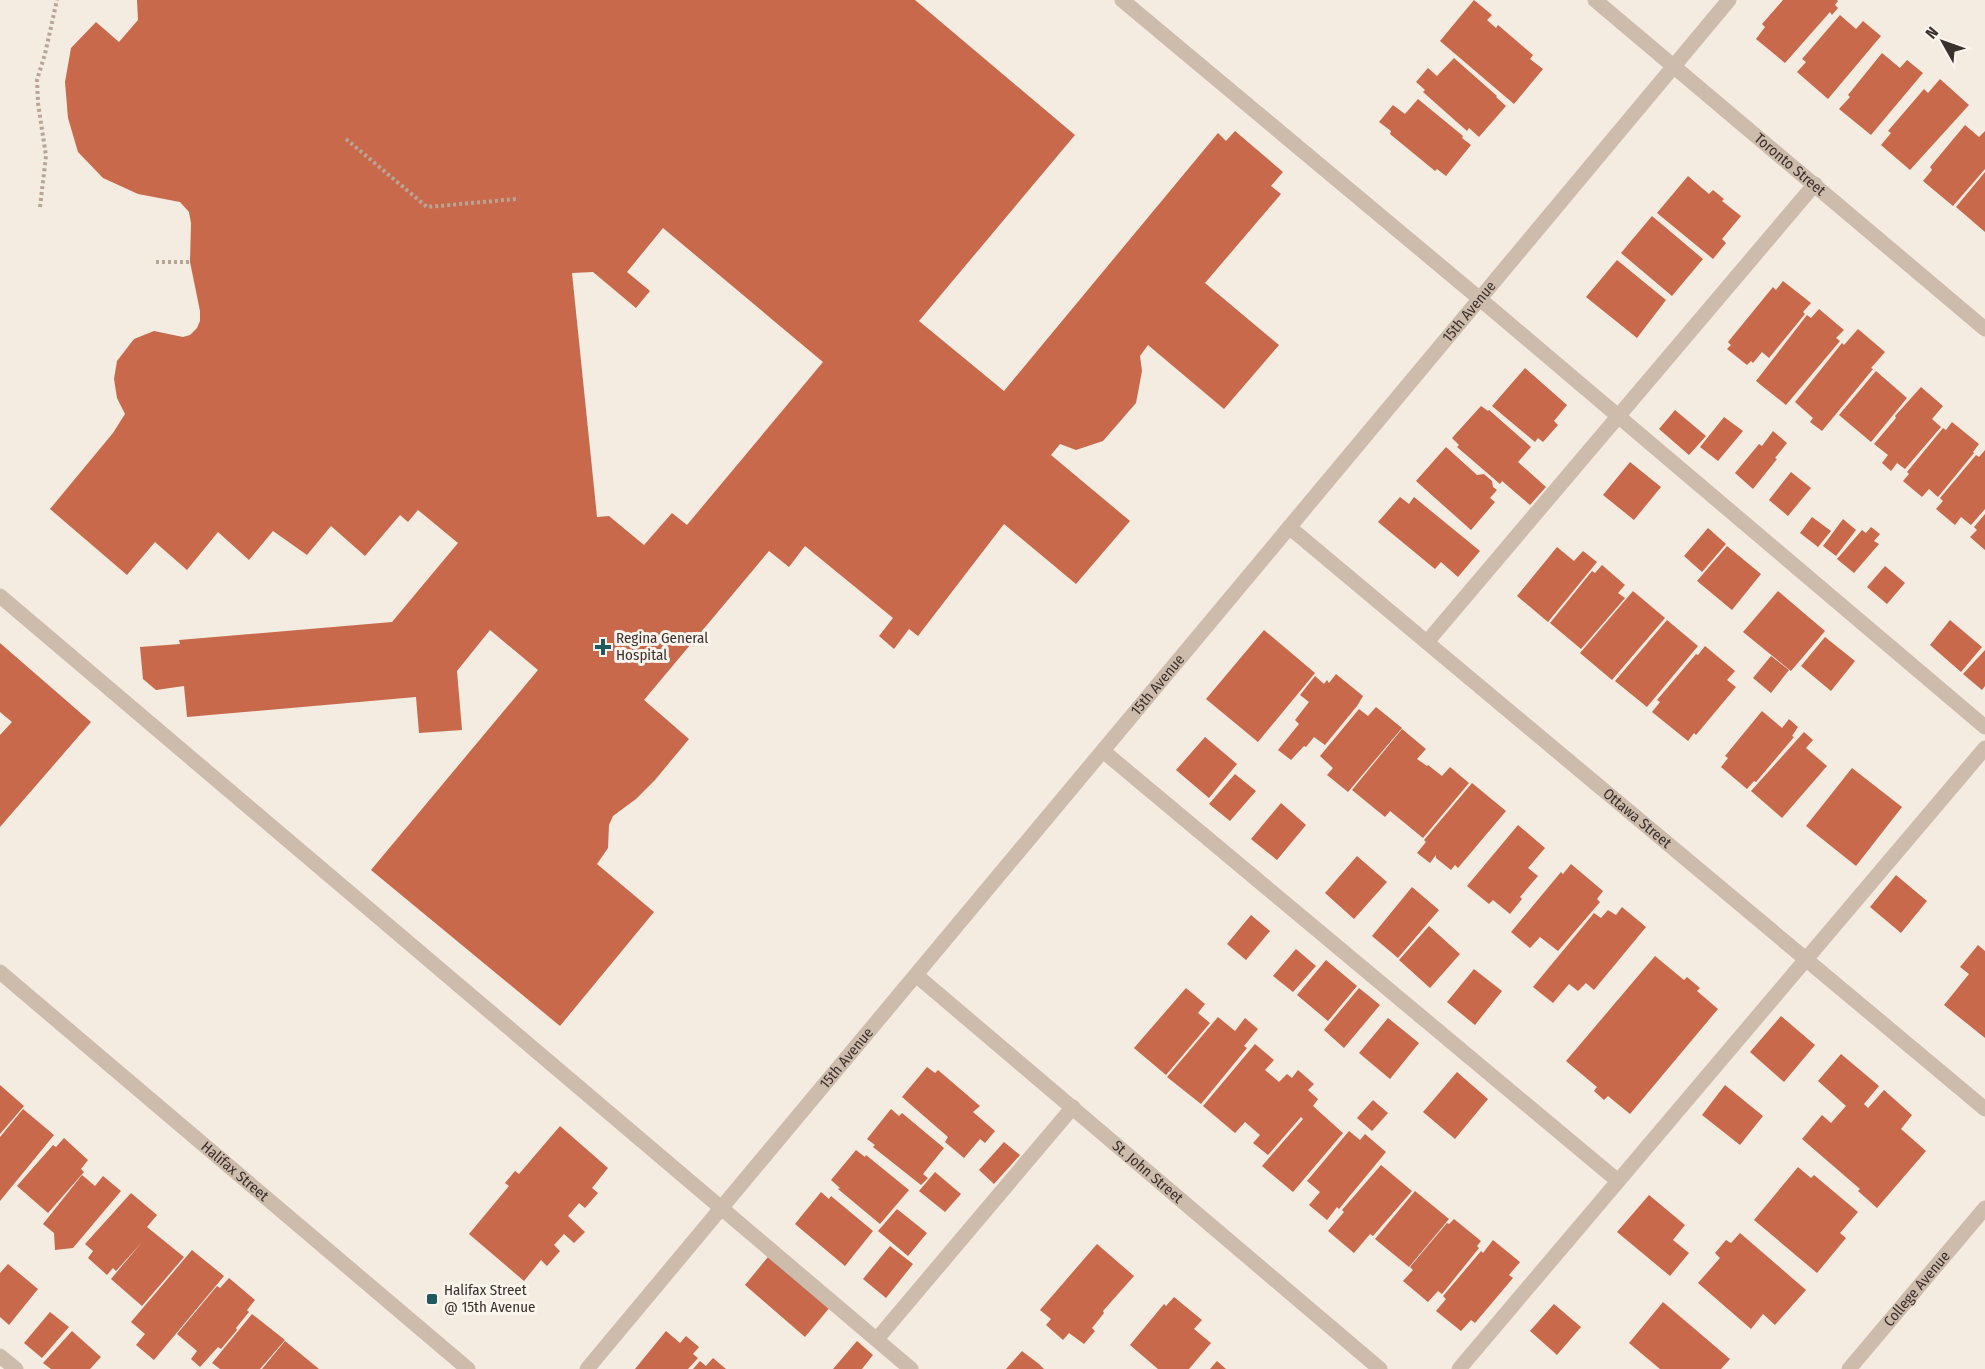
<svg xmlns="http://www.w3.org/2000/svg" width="1985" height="1369" viewBox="0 0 1985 1369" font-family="'Fira Sans Condensed',sans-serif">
  <rect width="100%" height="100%" fill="#f4ebe1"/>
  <path fill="#c8694b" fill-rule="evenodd" d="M137 0H915L1075 135 919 321 1004 391 1218 133 1226 141 1235 131 1283 172 1271 186 1281 194 1205 283 1279 345 1224 409 1148 345 1140 356 1142 371 1136 403 1103 441 1076 450 1060 444 1051 455 1130 521 1076 584 1004 524 918 636 909 629 894 649 879 636 893 618 805 546 789 567 769 551 644 700 689 739 655 780 636 799 613 816 609 825 608 848 597 864 654 912 560 1026 371 870 538 670 490 630 457 671 462 730 419 733 416 697 187 717 184 686 156 690 143 679 140 647 180 644 179 640 392 622 458 543 418 510 408 522 400 515 365 556 331 526 307 555 273 531 249 560 218 532 187 570 155 542 127 575 50 509 113 433 125 414 117 398 114 379 117 361 134 339 154 331 183 337 190 335 197 328 200 321V311L190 262 191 223 189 212 180 202 138 194 103 178 78 152 68 118 65 82 71 48 96 22 119 42 138 20ZM663 228 823 362 687 525 672 513 644 545 609 516 597 517 572 273 593 272 636 308 650 291 627 272Z
    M1474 0 1492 15 1487 20 1496 28 1498 25 1533 55 1530 59 1543 69 1514 104 1440 41Z
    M1783 0H1837L1838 1 1835 5 1838 8 1832 15 1830 12 1785 63 1756 39 1765 27 1762 24Z
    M1840 15 1856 29 1863 21 1881 36 1828 99 1797 72 1806 62 1802 59Z
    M1882 53 1900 68 1907 60 1923 73 1871 135 1839 109 1850 97 1848 95Z
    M1454 58 1497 96 1496 97 1506 106 1479 137 1469 128 1467 131 1423 92 1425 90 1416 82 1428 68 1437 76Z
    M1940 79 1969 105 1910 170 1881 145 1891 133 1888 131 1924 89 1928 93Z
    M1418 99 1463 136 1462 138 1471 145 1446 176 1437 169 1435 171 1390 134 1391 131 1379 122 1393 105 1405 114Z
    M1965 125 1979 137 1985 131V169L1953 206 1923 181 1932 170 1930 167Z
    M1985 172V232L1956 207Z
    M1688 176 1709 194 1713 190 1724 199 1722 201 1741 216 1722 239 1726 243 1713 259 1657 213Z
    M1652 216 1703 259 1672 296 1621 253Z
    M1617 260 1666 300 1637 338 1586 297Z
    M1783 281 1811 303 1803 312 1805 314 1769 358 1762 352 1753 363 1751 361 1747 365 1727 349 1731 345 1728 342 1773 287 1776 290Z
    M1819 309 1844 330 1836 338 1840 341 1786 405 1756 381 1807 315 1811 318Z
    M1858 329 1885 352 1871 368 1873 369 1822 431 1810 422 1813 418 1795 402 1842 343 1844 345Z
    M1525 368 1567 405 1554 421 1558 425 1543 442 1538 438 1535 442 1492 406Z
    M1876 371 1907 398 1871 442 1839 415Z
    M1921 387 1943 406 1932 419 1941 427 1905 469 1897 463 1891 471 1882 463 1888 455 1874 444 1896 418 1895 416Z
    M1481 406 1488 411 1489 410 1531 447 1518 462 1546 487 1530 505 1502 481 1500 484 1457 447 1459 445 1452 438Z
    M1675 410 1706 436 1689 455 1659 429Z
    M1724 417 1743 431 1718 461 1700 447Z
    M1952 422 1979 444 1973 452 1974 453 1938 497 1929 489 1922 497 1903 481 1909 474 1907 472 1943 428 1946 430Z
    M1773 431 1787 443 1775 458 1777 459 1753 489 1735 473 1759 444 1762 446Z
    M1446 447 1477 475 1484 474 1492 481 1493 487 1497 490 1490 498 1495 502 1471 530 1416 481Z
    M1985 450V509L1971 525 1961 517 1955 525 1936 509 1943 501 1940 498 1976 455 1979 457Z
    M1630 462 1661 487 1634 520 1603 495Z
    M1791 472 1811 488 1788 516 1769 500Z
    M1400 497 1409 504 1414 497 1480 551 1458 577 1441 562 1435 569 1378 522Z
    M1985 514V550L1970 537 1977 530 1974 527Z
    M1812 517 1831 531 1818 547 1800 533Z
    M1843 519 1856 530 1836 556 1823 546Z
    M1871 527 1880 534 1874 541 1879 544 1854 573 1837 559 1862 530 1866 533Z
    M1708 528 1726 544 1702 572 1684 556Z
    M1727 546 1761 574 1732 610 1697 581Z
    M1557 547 1574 561 1583 551 1597 562 1548 622 1517 596Z
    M1602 565 1625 585 1618 593 1625 598 1581 649 1550 623 1592 571 1595 573Z
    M1885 566 1905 583 1887 604 1867 587Z
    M1633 591 1665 618 1612 680 1580 653Z
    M1778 591 1825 631 1791 671 1743 632Z
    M1667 620 1698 646 1647 707 1615 681Z
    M1950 620 1982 647 1961 672 1930 645Z
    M1264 630 1315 673 1258 742 1206 699Z
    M1825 637 1855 661 1831 691 1801 666Z
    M0 643 91 722 0 827V735L12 722 0 712Z
    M1705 646 1735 671 1727 680 1736 687 1696 735 1694 733 1688 741 1652 712 1660 702 1657 700 1696 654 1698 655Z
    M1985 650V686L1982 690 1963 674Z
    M1771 656 1789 670 1771 693 1753 678Z
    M1336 674 1363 696 1357 706 1325 745 1314 737 1306 747 1304 746 1291 760 1278 750 1299 724 1295 720 1309 702 1300 695 1315 676 1324 684 1327 680 1329 683Z
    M1376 707 1402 728 1348 792 1327 775 1333 768 1320 756 1359 709 1368 716Z
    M1762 711 1782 728 1789 719 1798 727 1792 736 1794 737 1756 782 1754 781 1747 789 1721 767 1728 758 1725 756Z
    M1402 729 1426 749 1417 759 1427 766 1428 765 1442 776 1450 767 1469 783 1423 838 1390 811 1385 817 1352 790Z
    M1804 732 1813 740 1806 748 1827 766 1782 818 1751 791Z
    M1205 737 1237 764 1209 798 1176 770Z
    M1852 768 1902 807 1856 866 1806 826Z
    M1235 774 1256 791 1230 821 1209 804Z
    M1472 783 1506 811 1458 868 1455 865 1451 870 1436 858V855L1430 863 1417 853 1426 842 1424 840Z
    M1281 803 1306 825 1277 860 1251 839Z
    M1518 825 1545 848 1528 868 1538 876 1520 897 1522 899 1510 914 1493 900 1489 904 1467 886Z
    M1357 856 1387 882 1354 919 1325 893Z
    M1571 864 1603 891 1597 899 1600 902 1558 951 1540 937 1530 948 1511 932 1561 872 1563 874Z
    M1896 875 1927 901 1901 933 1870 907Z
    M1412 887 1439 910 1398 958 1372 936Z
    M1622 907 1646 927 1594 990 1586 983 1578 991 1569 984 1553 1003 1533 987 1594 913 1601 918 1608 910 1616 915Z
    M1251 915 1270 931 1246 960 1227 944Z
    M1429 926 1460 954 1430 988 1399 960Z
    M1978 945 1985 951V1038L1944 1005 1969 974 1960 967Z
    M1296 949 1316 966 1293 992 1273 976Z
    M1655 956 1684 980 1687 977 1700 988 1697 991 1718 1009 1630 1114 1608 1096 1604 1100 1594 1091 1597 1087 1566 1061Z
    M1326 960 1357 986 1328 1021 1297 995Z
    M1474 969 1502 991 1475 1025 1447 1002Z
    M1186 988 1205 1004 1198 1013 1210 1023 1166 1075 1134 1048Z
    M1359 988 1380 1005 1344 1048 1324 1030Z
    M1781 1016 1815 1045 1784 1082 1750 1052Z
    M1218 1017 1235 1031 1245 1018 1258 1029 1244 1046 1247 1048 1201 1104 1167 1077Z
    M1388 1018 1419 1043 1390 1079 1359 1053Z
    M1255 1044 1274 1060 1265 1070 1279 1082 1287 1074 1292 1078 1298 1070 1314 1084 1308 1090 1318 1099 1313 1106 1343 1133 1293 1192 1262 1166 1303 1119 1301 1117 1268 1155 1253 1143 1260 1135 1245 1122 1235 1133 1203 1106Z
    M1841 1054 1879 1086 1864 1104 1868 1108 1884 1090 1912 1115 1901 1129 1926 1151 1877 1208 1858 1191 1860 1189 1802 1139 1822 1115 1831 1123 1846 1106 1818 1081Z
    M927 1067 935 1073 938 1070 980 1106 973 1112 995 1131 985 1143 980 1139 964 1158 945 1142 948 1137 902 1097Z
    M1457 1072 1488 1099 1455 1139 1423 1112Z
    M0 1085 24 1106 0 1134Z
    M1725 1085 1763 1116 1740 1145 1702 1115Z
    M1373 1100 1388 1113 1372 1131 1357 1118Z
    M23 1109 54 1135 0 1201V1137Z
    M891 1109 899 1116 902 1113 944 1148 923 1174 928 1178 921 1185 873 1147 875 1145 867 1139Z
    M560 1126 608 1168 592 1188 598 1193 585 1208 579 1203 568 1216 585 1232 574 1243 564 1234 554 1245 560 1251 547 1266 541 1260 524 1281 469 1234 509 1186 505 1183 515 1171 519 1174Z
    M1349 1131 1360 1140 1365 1134 1386 1152 1339 1209 1337 1207 1327 1220 1309 1205 1320 1192 1307 1181Z
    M64 1138 88 1160 81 1169 84 1172 48 1213 17 1186 53 1145 56 1147Z
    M1004 1142 1020 1155 994 1184 979 1170Z
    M856 1150 865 1157 866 1155 909 1190 880 1224 838 1189 840 1188 831 1180Z
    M1381 1165 1412 1191 1373 1236 1370 1234 1354 1253 1328 1231 1344 1212 1342 1210Z
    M1798 1167 1811 1178 1814 1175 1858 1212 1840 1233 1846 1238 1817 1273 1754 1220Z
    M935 1172 961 1194 945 1212 919 1191Z
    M82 1175 95 1186 103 1176 121 1191 73 1248 55 1250 54 1233 43 1224Z
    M1415 1191 1449 1219 1409 1267 1375 1239Z
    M821 1192 829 1199 831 1196 873 1231 845 1266 795 1224Z
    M131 1193 157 1215 147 1227 184 1257 142 1306 111 1279 142 1242 116 1271 113 1268 107 1275 88 1258 93 1251 85 1244Z
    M1649 1195 1685 1225 1673 1240 1689 1253 1670 1276 1617 1232Z
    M897 1209 927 1233 908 1256 878 1231Z
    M1454 1219 1481 1241 1477 1246 1479 1248 1442 1294 1438 1291 1428 1302 1403 1281 1413 1270 1410 1267 1447 1223 1449 1224Z
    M1740 1233 1806 1290 1775 1325 1763 1314 1751 1329 1698 1283 1720 1258 1715 1253 1726 1240 1731 1243Z
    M1493 1240 1520 1262 1509 1275 1513 1278 1475 1323 1471 1320 1461 1331 1436 1311 1446 1299 1443 1296 1481 1251 1483 1253Z
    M1097 1244 1134 1276 1103 1311 1104 1313 1092 1328 1095 1331 1084 1344 1069 1333 1063 1340 1046 1325 1051 1319 1040 1310Z
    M890 1246 913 1264 886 1298 863 1279Z
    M192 1250 224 1276 154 1360 136 1345 145 1334 131 1322Z
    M768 1257 831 1306 805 1337 745 1285Z
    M8 1264 38 1289 9 1325 0 1317V1273Z
    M229 1278 255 1300 247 1310 249 1312 236 1328 237 1330 221 1349 218 1347 200 1367 191 1359 197 1351 177 1334 217 1286 220 1288Z
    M1174 1297 1202 1320 1194 1329 1211 1343 1189 1369H1158L1130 1345 1164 1304 1166 1306Z
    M1663 1302 1730 1359 1721 1369H1660L1629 1343Z
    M1554 1304 1581 1327 1557 1355 1530 1331Z
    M50 1312 69 1327 42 1358 24 1343Z
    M252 1314 285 1340 260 1369H220L212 1363Z
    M72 1331 101 1357 90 1369H51L43 1363Z
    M666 1331 680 1343 686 1336 699 1347 693 1354 698 1358 688 1369H635Z
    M285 1341 319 1369H262Z
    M857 1341 873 1355 862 1369H833Z
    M1022 1351 1039 1364 1044 1369H1006Z
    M713 1358 726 1369H693L700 1361 706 1366Z
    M1217 1361 1226 1369H1210Z"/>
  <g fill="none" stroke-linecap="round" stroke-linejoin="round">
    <path stroke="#b9a596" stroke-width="4" stroke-dasharray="3 3" stroke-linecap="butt" d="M346 139 427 207 516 199
      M40 207 46 156 38 103 37 80 45 54 57 0
      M156 262H190"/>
    <path stroke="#cdbbac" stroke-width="15" d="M1122 0 1480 299 1985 727
      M0 596 911 1369
      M1427 642 1815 184
      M1103 751 1618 1181
      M877 1339 1073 1107
      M0 1356 16 1369
      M1459 1369 1985 748"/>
    <g stroke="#cdbbac" stroke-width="15">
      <path id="s1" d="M1595 0 1985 329"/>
      <path id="s2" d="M1289 527 1985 1109"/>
      <path id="s3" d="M0 972 468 1369"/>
      <path id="s4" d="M916 975 1380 1369"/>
      <path id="s5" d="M587 1369 1729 0"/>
    </g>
    <path stroke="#cdbbac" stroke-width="15" id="s6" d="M1849 1369 1985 1208"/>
  </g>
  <g fill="#1f5a5e" stroke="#fbf5ee" stroke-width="2">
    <path d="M600 638h6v6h6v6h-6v6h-6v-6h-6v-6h6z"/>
    <rect x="426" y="1293" width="12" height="12" rx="3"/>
  </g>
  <g text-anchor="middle" stroke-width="6" stroke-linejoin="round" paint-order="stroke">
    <g font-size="15" fill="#3b302b" stroke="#fbf5ee">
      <text dy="5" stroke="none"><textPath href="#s1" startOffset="255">Toronto Street</textPath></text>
      <text dy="5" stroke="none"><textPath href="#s5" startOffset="1377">15th Avenue</textPath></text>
      <text dy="5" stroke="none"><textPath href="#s5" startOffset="891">15th Avenue</textPath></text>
      <text dy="5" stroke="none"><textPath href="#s2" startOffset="454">Ottawa Street</textPath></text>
      <text dy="5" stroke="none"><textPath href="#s5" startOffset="405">15th Avenue</textPath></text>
      <text dy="5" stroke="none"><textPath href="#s3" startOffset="308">Halifax Street</textPath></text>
      <text dy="5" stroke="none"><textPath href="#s4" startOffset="304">St. John Street</textPath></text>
      <text dy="5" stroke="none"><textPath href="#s6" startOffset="105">College Avenue</textPath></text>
    </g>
    <g font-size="15" fill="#3b302b" stroke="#fbf5ee" text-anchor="start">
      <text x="616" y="643">Regina General<tspan x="616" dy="17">Hospital</tspan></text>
      <text x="444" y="1295">Halifax Street<tspan x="444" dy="17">@ 15th Avenue</tspan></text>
    </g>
  </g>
  <g transform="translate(1943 42) rotate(310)" stroke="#fbf5ee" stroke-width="4.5" paint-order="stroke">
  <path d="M0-4.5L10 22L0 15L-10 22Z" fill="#3b302b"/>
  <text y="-9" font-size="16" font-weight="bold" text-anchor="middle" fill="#3b302b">N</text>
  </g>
</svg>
